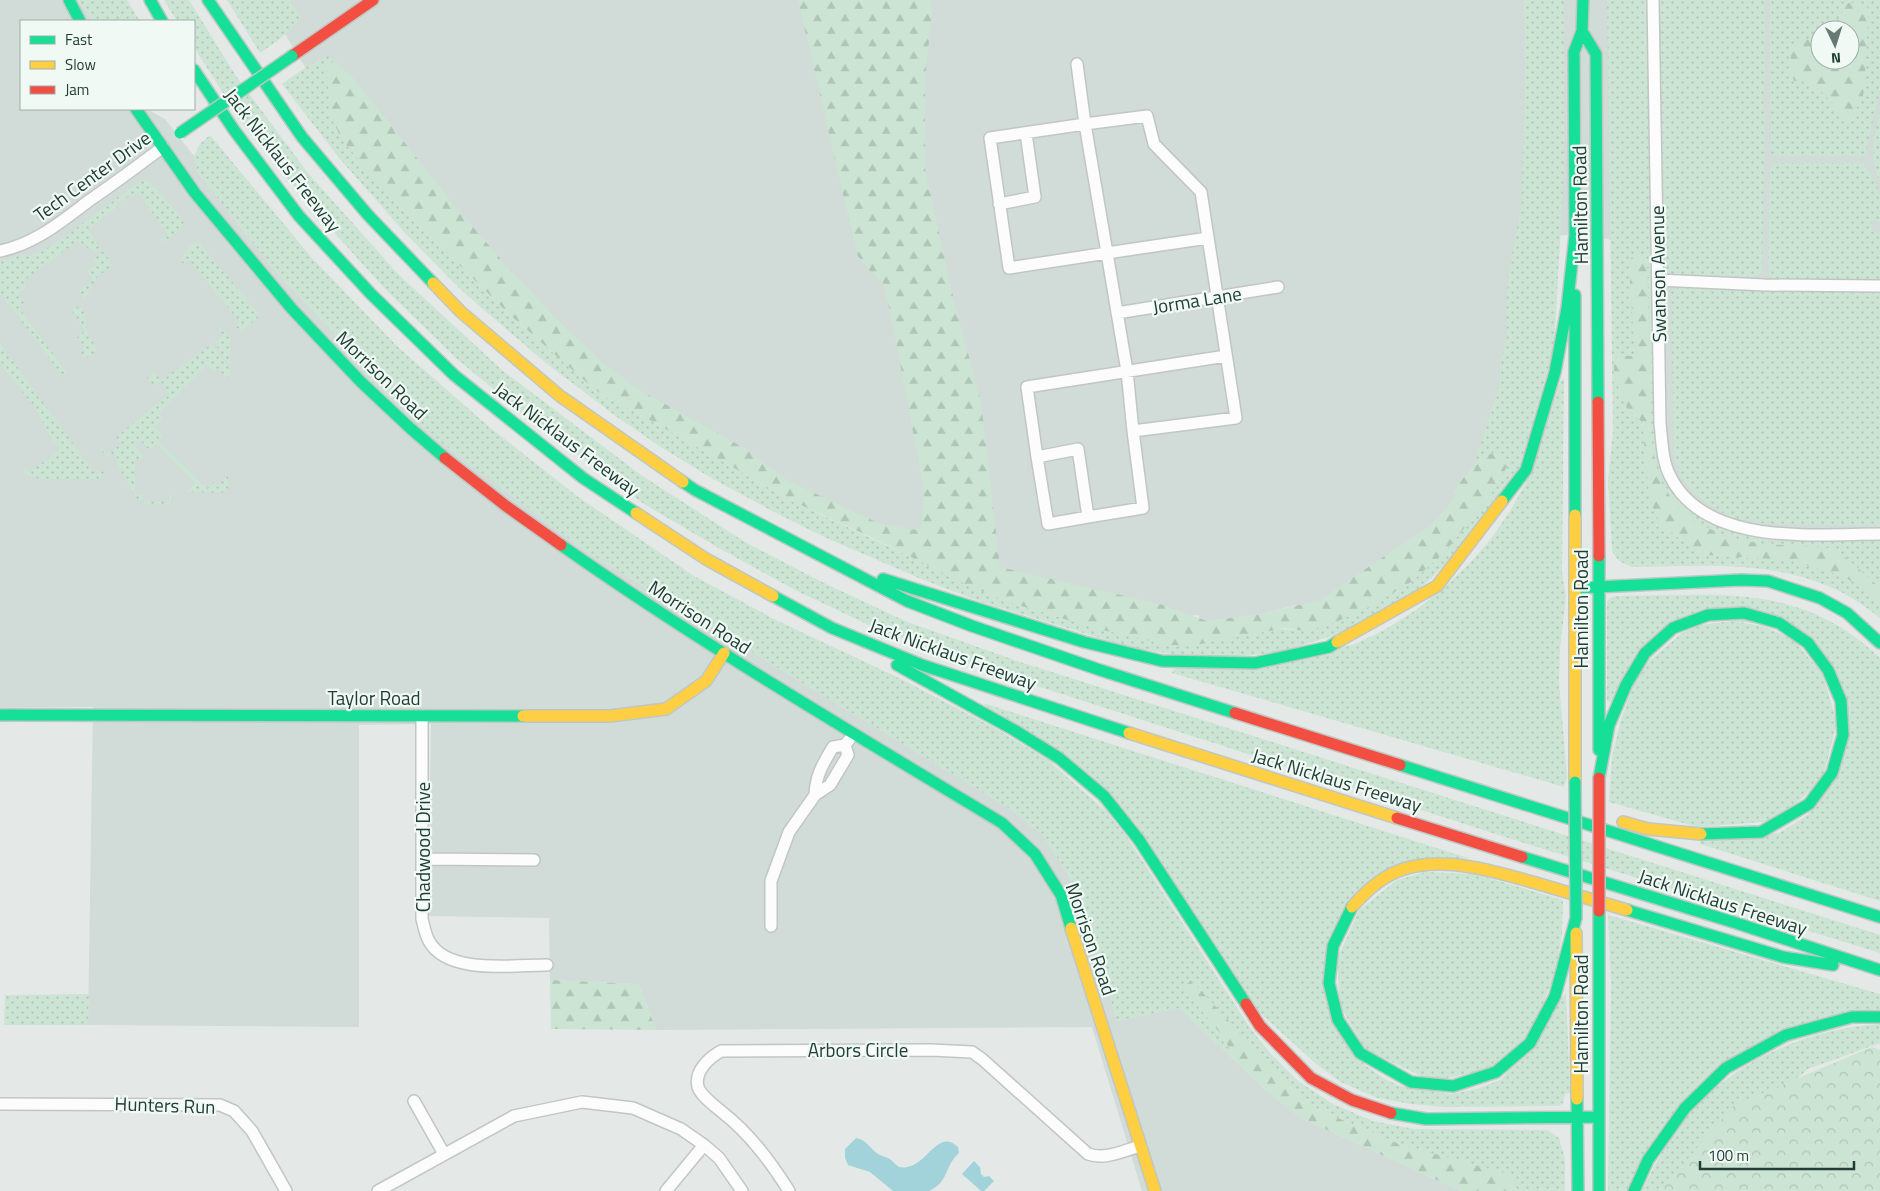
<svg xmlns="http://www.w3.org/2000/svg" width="1880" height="1191" viewBox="0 0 1880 1191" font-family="'Titillium Web',sans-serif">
  <defs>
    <pattern id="grass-dots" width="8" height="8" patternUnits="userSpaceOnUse" patternTransform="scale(1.25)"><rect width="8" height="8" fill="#cce4d3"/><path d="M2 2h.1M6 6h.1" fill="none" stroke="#afc5b6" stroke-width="1.8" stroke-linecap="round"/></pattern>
    <pattern id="forest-firs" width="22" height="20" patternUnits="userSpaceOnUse" patternTransform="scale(1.25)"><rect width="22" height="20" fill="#cce4d3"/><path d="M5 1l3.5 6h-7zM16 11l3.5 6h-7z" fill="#afc5b6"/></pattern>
    <pattern id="park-crowns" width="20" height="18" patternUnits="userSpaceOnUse" patternTransform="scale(1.25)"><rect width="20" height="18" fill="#cce4d3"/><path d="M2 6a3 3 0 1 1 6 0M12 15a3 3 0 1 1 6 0" fill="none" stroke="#afc5b6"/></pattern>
  </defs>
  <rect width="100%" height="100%" fill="#e4e9e7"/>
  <path fill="#d1dbd7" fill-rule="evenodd" d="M0 0H78L92 21H21V109H147L165 119 194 156 198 173 272 267 336 335 346 353 439 441 584 550 1012 810 1043 835 1068 874 1083 906 1117 1021 1179 1008 1268 1092 1301 1118 1461 1191H1142L1092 1027 656 1030 639 984 550 980 549 918 428 916 431 724 359 725V1027L88 1025 93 707 0 708Z
    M264 0H1880V605L1667 526 1611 240 1586 233 1534 238 1494 448 1455 492 1450 506 1433 523 1324 603 1297 605 1260 614 1207 621 1199 618V615L1188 616 1008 575 854 526 655 421 337 119ZM1820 30H1850V60H1820Z"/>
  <path fill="url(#grass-dots)" fill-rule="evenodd" d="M78 0H127L140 21H92Z
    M164 0H189L236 76 308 173 398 274 502 370 641 475 745 542 820 581 905 621 1017 661 1880 935V953L1508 838 1009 677 873 627 795 590 717 547 644 504 538 426 457 359 386 290 313 209 238 117 194 47V21H177Z
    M227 0H290L301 18 280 39 260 53Z
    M1524 0H1564V172L1554 349 1520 466 1466 544 1421 588 1345 632 1276 653 1206 659 1132 648 979 601 921 579 822 536 776 513 713 479 659 446 617 417 546 363 462 291 405 233 340 159 282 84 300 71 327 55 335 61 326 67 329 95 387 194 507 312 594 389 612 401 636 412 792 501 1005 601 1304 631 1411 582 1482 455 1474 463 1499 386 1500 367 1507 337 1506 305 1509 272 1521 207 1525 85Z
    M1607 0H1649L1665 478 1681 502 1695 515 1728 531 1773 542 1880 540V588L1844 556 1736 540 1696 523 1676 505 1663 486 1656 466 1651 437 1647 259 1631 258 1630 281 1634 341 1637 357 1627 408 1642 422 1661 523 1691 548 1706 555 1788 560 1838 574 1859 585 1880 601V618C1867 608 1854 598 1839 591 1774 559 1701 566 1632 567 1621 563 1616 560 1612 550L1608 481 1613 430Z
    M1660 0H1765V80L1763 96 1765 123 1762 268 1760 274 1754 279 1679 277 1670 274 1665 268Z
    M1770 0H1880V89L1866 153 1864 156H1774L1771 154ZM1848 3 1863 97 1845 123C1839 107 1823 91 1808 82L1799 41 1820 38V30H1831Z
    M1880 109V182C1868 155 1874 137 1880 109Z
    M210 135 312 258 398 347 488 426 577 496 694 576 778 621 899 678 993 727 1058 766 1098 801 1127 837 1250 1028 1270 1053 1298 1081 1333 1104 1373 1121 1414 1129 1547 1130 1559 1138 1565 1159V1191H1511L1514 1182 1402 1145 1319 1110 1291 1088 1191 981 1184 988 1224 1038 1235 1061 1179 1008 1117 1021 1083 906 1068 874 1043 835 1012 810 584 550 439 441 373 383 346 353 336 335 272 267 198 173 194 156 200 144Z
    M1778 163H1859C1870 166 1878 184 1880 196 1880 204 1880 213 1880 221H1872V232H1880V283L1775 280 1770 274 1768 263 1770 171 1772 164Z
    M145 180 150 182 177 212 184 223C180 231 172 236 165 242L162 241V238L168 234 138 193 133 196H129L118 203 117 207 88 229 101 249 95 254 89 247 85 249 78 241 23 281 27 287 18 294 25 303 19 308 67 372 62 376 2 295 0 296V261L26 254 28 257 53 245 140 181Z
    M199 242 259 314 258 318 241 331 235 326 240 322 189 260 184 264 180 260 192 244Z
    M103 251 113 265 98 276 85 299 79 291 93 281 87 271 96 265 93 259Z
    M1678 286 1880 290V526L1768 524 1732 518 1704 502 1689 487 1680 474 1674 455 1671 292Z
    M75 307 82 308 84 312 88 334 98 350 85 359 80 350 84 346 77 337 85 331 72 311Z
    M219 327 222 328 232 340 230 348V366L214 342 223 336 218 329Z
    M0 343 96 475 102 471H104V475L98 479H41L25 475 23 471 25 467 30 472 60 449 49 435 37 411 0 363Z
    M212 344 230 370V377H226L218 369 214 372 207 365 159 413 163 419 155 427 163 435 158 441 207 488 214 482 219 485 228 474V489L222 493 186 492 195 483 156 444 149 450 141 441 135 447 145 457 142 459H135V494L143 495V501L169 502 170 493H172V504H148L137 499 116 462 118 459 115 453 106 457 100 448 101 447 108 454 121 444 116 437 169 394 160 382 153 386 147 378 155 373 161 380Z
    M1564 379 1562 572 1566 597 1560 648 1559 681 1567 777 1564 787 1172 673 1174 669 1353 645 1386 629 1416 610 1447 585 1469 564 1491 539 1510 511 1526 483 1561 380Z
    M1616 596C1718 596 1799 581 1880 658V901L1700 844 1701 839 1779 833 1808 815 1848 713 1795 627 1687 617 1612 702 1607 701V601L1610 598Z
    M1733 621 1762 626 1793 639 1823 675 1837 723 1822 780 1776 821 1697 827 1609 802 1612 757 1620 723 1632 688 1646 664 1682 633 1700 625Z
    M983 703 1468 858 1372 883 1325 974 1365 1065 1383 1078 1400 1086 1451 1094 1477 1089 1502 1079 1566 993 1570 1093 1565 1094 1563 1103 1559 1106 1444 1107 1411 1104 1377 1098 1341 1082 1315 1063 1258 1011 1150 850Z
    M1425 872 1475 874 1563 900 1562 933 1556 973 1530 1033 1493 1069 1432 1081 1366 1050 1340 1006 1337 960 1359 910 1397 880Z
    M1608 915 1880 994V1011L1723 1065 1630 1191H1608L1611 984Z
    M89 994 88 1025H4L5 995Z
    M1880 1024V1043L1808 1069 1661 1191H1642C1654 1167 1666 1142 1683 1121 1731 1062 1805 1029 1880 1024Z"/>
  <path fill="url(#forest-firs)" d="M798 0H931L932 12 925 78V168L951 289 981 402 1000 567 1163 605 1207 621 1260 614 1320 600 1433 523 1450 506 1457 486 1482 455C1495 453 1501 452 1509 463L1488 499 1444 553 1411 582 1371 606 1329 625 1303 631 1285 628 1195 645H1168L1094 628 1005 601 965 584 877 540 792 501 636 412 612 401 594 389 507 312 387 194 343 141 331 118 326 67 335 61 351 75 459 211 505 264 554 316 604 364 640 390 744 448 789 481 880 524 917 530 921 525 924 491 892 320 883 283 871 272 857 255Z
    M1858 2 1866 5 1869 11 1863 97 1849 120 1845 124C1840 111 1822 88 1809 83 1805 81 1799 81 1794 81L1790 71 1791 48 1799 41 1820 38V60H1850V30H1831L1848 3Z
    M1635 255H1642L1647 259 1651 437 1656 466 1663 486 1676 505 1696 523 1736 540 1765 544 1829 548 1844 556 1880 588V601L1859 585 1838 574 1788 560 1706 555 1691 548 1661 523 1655 514 1649 493 1642 422 1627 408 1619 389 1614 372V362L1618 356H1637L1634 341 1630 281 1631 258Z
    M550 980 639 984 656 1030 551 1029Z
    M1191 980 1291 1088 1319 1110 1402 1145 1512 1175 1514 1182 1511 1191H1461L1301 1118 1268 1092 1235 1061 1224 1038 1183 988Z"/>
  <path fill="url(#park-crowns)" d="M1872 1047 1880 1050V1191H1660L1734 1105Z"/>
  <path fill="#a2d3da" d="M856 1138C868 1140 870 1150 880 1155 884 1157 888 1157 891 1160 897 1165 898 1169 907 1167 928 1164 938 1128 958 1147L959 1153C944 1166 950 1181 929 1191H893L870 1172 848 1165 845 1158V1149Z
    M974 1161 980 1167 981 1174 984 1177 989 1176 994 1181 984 1191H981L962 1174Z"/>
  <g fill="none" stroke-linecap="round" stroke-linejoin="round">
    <g stroke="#c1c6c4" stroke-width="14">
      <path id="street" d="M1653 0 1660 423C1662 441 1662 460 1670 476 1705 547 1814 534 1880 534
        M1077 64 1085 124 1147 116 1154 144 1201 192 1236 418 1133 431 1127 371 1107 253 1208 238
        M1085 124 1107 253 1009 268 990 138Z
        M999 204 1035 197 1026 133
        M0 251C35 244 62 221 90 200 115 183 139 165 163 147
        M1658 280 1765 285 1880 286
        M1117 313 1278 287
        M1037 457 1048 524 1088 517 1078 449 1037 457 1027 387 1226 356
        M1088 517 1143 508 1133 431
        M422 716V919C424 926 425 934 429 941 447 975 514 965 547 965
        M815 795C816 774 823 764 833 747L845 745 849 740
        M422 859 534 860
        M771 926V881L789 832 815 795 830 785 848 755 845 745
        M414 1101 444 1154
        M0 1104 220 1105 234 1111 252 1131 286 1191
        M378 1191 514 1116 582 1102 633 1108 681 1129 704 1145 719 1158 742 1191
        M666 1191 704 1145
        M789 1191C770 1161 750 1134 722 1112 715 1106 701 1096 698 1087 694 1071 709 1058 721 1051L931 1050 972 1052 982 1059 1088 1154C1105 1160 1123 1151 1140 1146"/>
    </g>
    <g stroke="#bfc7c4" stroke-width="14">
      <path id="fast" d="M69 0 80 21
        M150 0 162 21
        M208 0 302 137 368 215 433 283
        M1582 31 1596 54 1598 402
        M194 70 234 130 299 216 371 294 454 375 583 478 636 513
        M136 109 195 193 292 309 361 382 410 428 445 458
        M1575 249 1574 52 1582 31 1583 0
        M1575 295V515
        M683 482 695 490 907 601 972 626 1100 670 1235 713
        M1502 501 1526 470 1555 372 1567 308 1575 235
        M561 545C703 645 853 733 1002 823L1035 854 1061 895 1071 928
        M1599 556V750
        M883 579 1084 642 1162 661 1255 663 1329 647 1337 642
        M1576 588 1741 580 1768 581 1820 598 1847 613 1880 643
        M773 596 832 628 922 665 1129 733
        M897 665 1014 730 1059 758 1104 796 1139 840 1246 1004
        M0 715 523 716
        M1400 765 1880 917
        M1599 778 1609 725 1626 685 1645 653 1673 628 1708 615 1744 613 1779 623 1808 643 1828 670 1841 701 1843 735 1832 773 1809 804 1761 832 1701 834
        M1522 857 1733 922 1880 970
        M1352 907 1333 946 1329 983 1338 1020 1360 1053 1411 1082 1453 1086 1496 1072 1530 1043 1555 996 1576 918
        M1627 910 1783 957 1833 965
        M1599 911V1191
        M1577 1099 1578 1191
        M1391 1113 1426 1119 1598 1117
        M1634 1191 1648 1160 1685 1108 1726 1068 1786 1035 1852 1017H1880"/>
    </g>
    <g stroke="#bfc7c4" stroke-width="14">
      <path id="slow" d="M433 283 461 312 560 396 683 482
        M636 513 706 559 773 596
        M1575 515V782
        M1337 642 1437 586 1502 501
        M523 716H610L666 709 706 681 724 653
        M1129 733 1397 818
        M1623 822 1648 829 1701 834
        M1352 907C1366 891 1383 875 1404 869 1449 855 1503 874 1546 886 1573 894 1600 902 1627 910
        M1071 928 1155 1191
        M1576 933 1577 1099"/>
    </g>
    <g stroke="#bfc7c4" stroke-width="14">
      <path id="jam" d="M292 56 373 0
        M1598 402 1599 556
        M445 458 506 506 561 545
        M1235 713 1400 765
        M1397 818 1522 857
        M1246 1004 1260 1026 1311 1078 1352 1100 1391 1113"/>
    </g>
    <use href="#street" stroke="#fbfcfb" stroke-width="11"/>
    <use href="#fast" stroke="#16e098" stroke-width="11"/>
    <use href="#slow" stroke="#ffcf43" stroke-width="11"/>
    <use href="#jam" stroke="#f24e42" stroke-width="11"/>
    <g stroke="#bfc7c4" stroke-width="14" stroke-linecap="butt">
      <path id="fast-bridge" d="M180 133 292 56
        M1575 782 1576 918"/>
    </g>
    <g stroke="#bfc7c4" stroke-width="14" stroke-linecap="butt">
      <path id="jam-bridge" d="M1599 778V911"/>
    </g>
    <use href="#fast-bridge" stroke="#16e098" stroke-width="11"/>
    <use href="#jam-bridge" stroke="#f24e42" stroke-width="11"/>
  </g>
  <g text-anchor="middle" stroke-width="4.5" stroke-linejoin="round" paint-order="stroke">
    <g font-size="19" fill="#203e36" stroke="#f1f9f5">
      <text transform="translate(283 160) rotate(52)" y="7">Jack Nicklaus Freeway</text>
      <text transform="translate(92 176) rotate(-36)" y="7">Tech Center Drive</text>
      <text transform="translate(1580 205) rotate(-91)" y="7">Hamilton Road</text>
      <text transform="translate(1658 274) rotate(-91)" y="7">Swanson Avenue</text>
      <text transform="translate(1197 300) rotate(-9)" y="7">Jorma Lane</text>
      <text transform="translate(382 375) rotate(44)" y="7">Morrison Road</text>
      <text transform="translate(567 439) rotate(37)" y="7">Jack Nicklaus Freeway</text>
      <text transform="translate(1581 609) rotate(-90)" y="7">Hamilton Road</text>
      <text transform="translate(700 617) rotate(33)" y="7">Morrison Road</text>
      <text transform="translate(953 654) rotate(20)" y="7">Jack Nicklaus Freeway</text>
      <text x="374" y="705">Taylor Road</text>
      <text transform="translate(1337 780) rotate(17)" y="7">Jack Nicklaus Freeway</text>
      <text transform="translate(423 847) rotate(-90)" y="7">Chadwood Drive</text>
      <text transform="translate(1723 902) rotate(18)" y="7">Jack Nicklaus Freeway</text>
      <text transform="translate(1091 939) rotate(71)" y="7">Morrison Road</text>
      <text transform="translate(1581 1014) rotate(-90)" y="7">Hamilton Road</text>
      <text x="858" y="1057">Arbors Circle</text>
      <text transform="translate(165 1105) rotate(2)" y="7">Hunters Run</text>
    </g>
  </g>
  <rect x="20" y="20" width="175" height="90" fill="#f1f9f5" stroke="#9daea9"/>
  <rect x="30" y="36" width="25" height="8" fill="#16e098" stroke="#9daea9"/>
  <text x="65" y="45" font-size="15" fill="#203e36">Fast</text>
  <rect x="30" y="61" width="25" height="8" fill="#ffcf43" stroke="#9daea9"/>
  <text x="65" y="70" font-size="15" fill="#203e36">Slow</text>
  <rect x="30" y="86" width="25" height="8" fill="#f24e42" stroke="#9daea9"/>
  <text x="65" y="95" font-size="15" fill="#203e36">Jam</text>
  <g transform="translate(1835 45) rotate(176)"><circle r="24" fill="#f1f9f5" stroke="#9daea9"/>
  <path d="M0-4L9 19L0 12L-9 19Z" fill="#657a74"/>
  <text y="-8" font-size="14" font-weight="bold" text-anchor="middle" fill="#203e36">N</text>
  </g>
  <path d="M1700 1161v8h154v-8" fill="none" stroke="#203e36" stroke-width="2.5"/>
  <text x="1708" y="1161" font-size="15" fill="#203e36" stroke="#f1f9f5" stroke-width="4" paint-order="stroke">100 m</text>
</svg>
